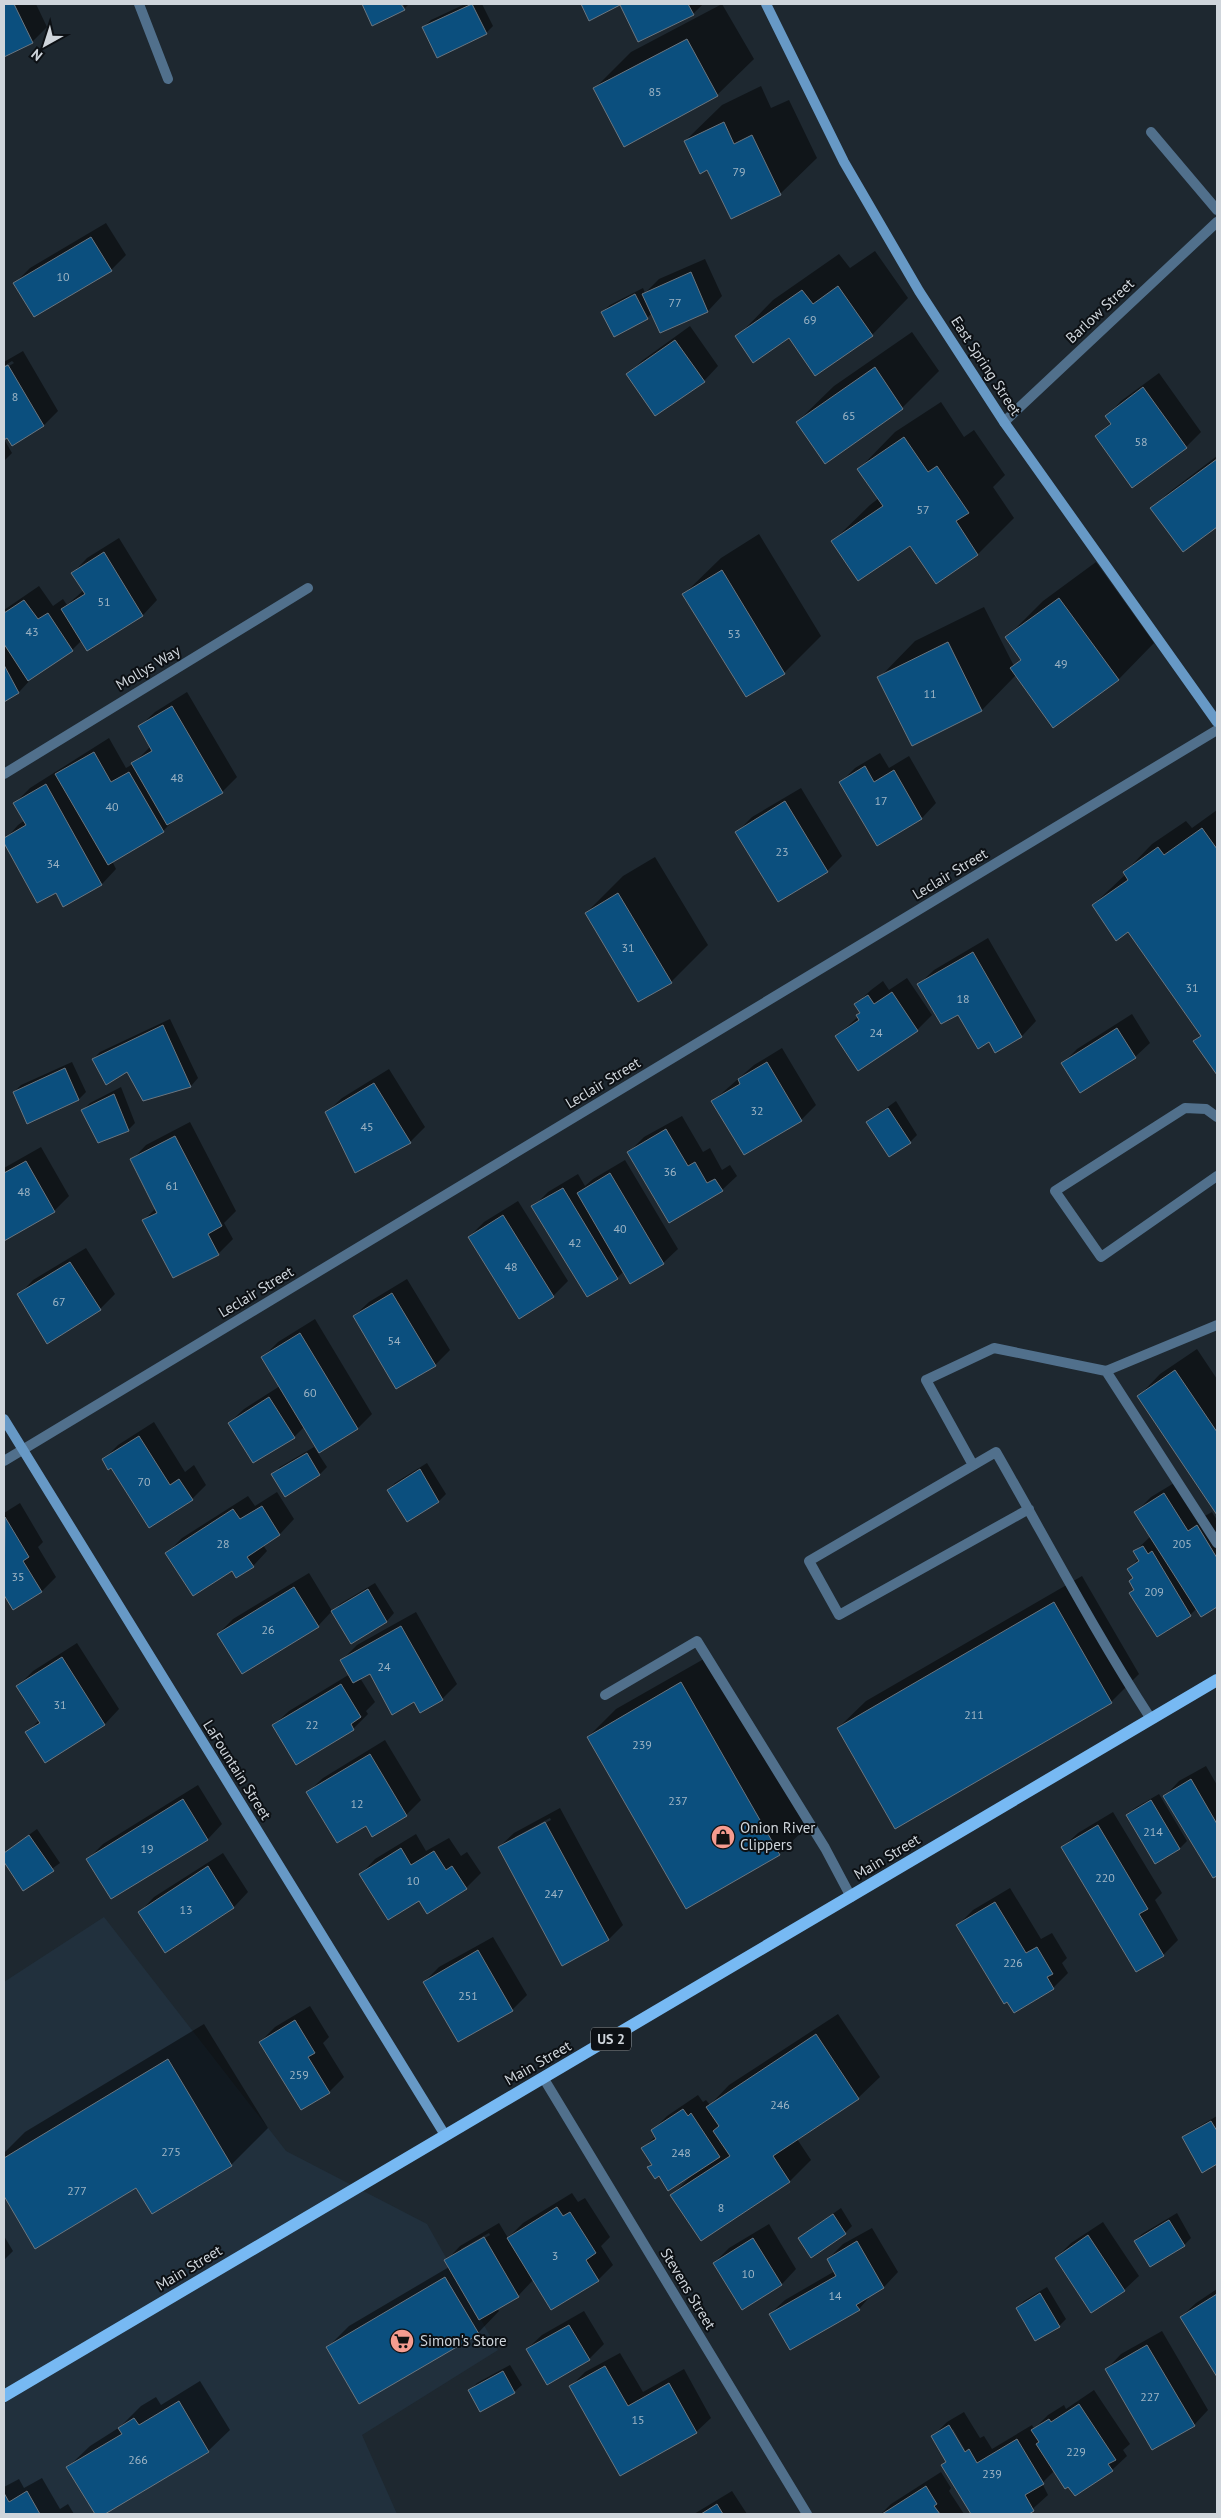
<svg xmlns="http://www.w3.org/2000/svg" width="1221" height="2518" viewBox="0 0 1221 2518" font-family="'PT Sans',sans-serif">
  <rect width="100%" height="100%" fill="#1e2830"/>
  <path fill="#21303d" d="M104 1917 286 2151 427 2224 498 2350 362 2435 397 2514H4V1982Z"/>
  <path fill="#0007" fill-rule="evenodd" d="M4 4H36L47 27 32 42 4 56Z
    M403 4H409L405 8Z
    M465 4H482L493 26 486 33 424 27 431 20Z
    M621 4H703L693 14 639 40Z
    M722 4 754 59 717 95 594 89 631 52Z
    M761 86 771 108 789 100 817 158 780 194 707 169 685 141 722 105Z
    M106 223 126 255 111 270 15 283 30 268Z
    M875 251 908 298 872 335 737 337 773 300 839 254 850 268Z
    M705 259 722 296 708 311 661 332 652 313 647 318 602 312 610 305 643 288 645 293 659 279Z
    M690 326 718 366 704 381 628 374 643 360Z
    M912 332 939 371 902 408 825 462 797 422 834 386Z
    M23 351 58 411 44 425 12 444 7 436 4 438V369L14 363 12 361 4 366V362Z
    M1159 373 1201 432 1186 447 1097 436 1111 422 1107 416 1121 401Z
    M941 402 964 437 974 430 1005 475 993 487 1014 518 978 554 936 582 910 544 833 541 870 505 879 498 859 469 895 432Z
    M4 439 12 453 4 461Z
    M1217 456V525L1183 551 1152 509 1167 494Z
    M759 534 821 636 784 673 747 696 684 594 721 558Z
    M119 538 157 600 143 615 88 649 82 640 72 650 33 677 19 692 4 701V610L39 586 53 606 63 599 67 605 84 590 73 573 87 558Z
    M1096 562 1154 643 1118 680 1016 675 982 710 912 745 879 678 915 641 984 607 1014 666 1022 658 1007 637 1043 601Z
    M187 692 237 777 222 792 176 818 163 831 112 861 116 869 102 884 64 905 56 891 38 901 4 841 18 825 25 820 15 803 30 788 109 738 126 768 133 764 151 746 140 726 155 712Z
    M880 753 889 768 909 756 936 803 922 818 878 844 840 783 855 768Z
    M801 788 842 856 827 871 737 832 752 817Z
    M1217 810V1074L1194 1041 1202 1034 1129 931 1093 905 1126 874 1125 872 1152 844 1186 821 1192 828Z
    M655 857 708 945 671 982 639 1001 586 913 623 876Z
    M988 938 1036 1021 1022 1036 996 1051 990 1041 958 1013 919 984 934 970Z
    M907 978 932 1015 917 1030 837 1036 859 1016 861 1012 856 1004 871 990 883 981 889 990Z
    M1132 1014 1150 1043 1135 1057 1063 1063 1077 1049Z
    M170 1019 198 1078 191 1086 144 1100 127 1070 93 1059 100 1052Z
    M782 1048 816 1105 801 1120 713 1101 754 1065Z
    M72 1062 86 1092 79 1099 28 1122 14 1092 21 1085Z
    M389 1069 425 1127 410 1142 327 1112 342 1098Z
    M121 1087 135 1123 128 1130 83 1110 90 1103Z
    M896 1101 917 1135 910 1142 867 1122Z
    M682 1116 703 1152 710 1148 722 1170 730 1165 737 1176 722 1190 629 1152 644 1137Z
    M190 1122 236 1211 224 1223 233 1239 218 1254 144 1220 156 1208 132 1160 146 1145Z
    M41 1147 69 1196 54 1211 4 1239V1168Z
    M625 1160 678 1249 663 1263 624 1271 617 1278 533 1207 548 1192 578 1174 585 1186 593 1179Z
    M518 1201 568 1281 553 1296 469 1237 484 1222Z
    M86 1248 115 1294 100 1309 19 1295 33 1280Z
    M407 1279 450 1350 435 1365 354 1316 369 1302Z
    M315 1319 372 1414 358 1428 320 1451 305 1426 294 1437 229 1423 244 1409 280 1386 263 1357 278 1342Z
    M1197 1349 1217 1379V1513L1139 1396 1160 1374Z
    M154 1422 185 1472 194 1465 206 1485 192 1499 112 1466 103 1460 118 1445Z
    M314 1447 327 1467 320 1474 286 1495 273 1474 280 1467Z
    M427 1463 446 1494 439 1501 407 1520 388 1490 395 1483Z
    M1179 1480 1203 1517 1212 1512 1217 1520V1605L1202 1615 1197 1608 1190 1615 1135 1589 1134 1578 1129 1569 1139 1558 1135 1551 1151 1536 1136 1512 1151 1497Z
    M277 1492 294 1519 280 1534 263 1545 267 1551 253 1566 232 1570 167 1553 182 1538 248 1496 255 1506Z
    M20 1503 43 1542 38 1547 56 1577 42 1591 13 1609 4 1593V1513Z
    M309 1573 332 1611 318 1626 218 1634 233 1619Z
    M1082 1576 1139 1674 1111 1702 838 1728 866 1701Z
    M375 1583 394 1613 387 1621 352 1642 333 1611 340 1604Z
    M416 1612 457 1684 442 1699 414 1701 370 1672 360 1678 375 1702 366 1711 368 1714 353 1729 274 1725 289 1711 350 1674 342 1660 357 1645Z
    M77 1643 119 1709 105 1724 45 1761 27 1733 39 1720 18 1686 33 1671Z
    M709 1656 807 1827 779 1854 588 1737 616 1709Z
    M385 1740 421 1800 406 1815 373 1835 366 1824 308 1792 323 1778Z
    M1206 1766 1217 1785V1874L1214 1877 1165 1796 1179 1781Z
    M198 1785 222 1824 208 1839 112 1897 88 1859 103 1844Z
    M1159 1794 1187 1841 1180 1848 1155 1862 1127 1816 1135 1808Z
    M560 1808 623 1925 609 1939 563 1964 499 1847 514 1833ZM550 1818 551 1820 515 1839V1837Z
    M1113 1812 1162 1893 1155 1900 1178 1940 1163 1955 1136 1970 1063 1847 1078 1833Z
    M37 1829 60 1863 24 1889 4 1860V1853Z
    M416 1834 426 1851 449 1838 461 1856 467 1852 481 1873 466 1888 420 1899 361 1874 375 1859Z
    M223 1853 248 1892 234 1907 165 1951 140 1912 154 1897Z
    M1010 1888 1041 1939 1052 1933 1067 1958 1062 1963 1068 1973 1053 1988 958 1925 973 1910Z
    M493 1937 527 1995 512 2010 424 1982 439 1967Z
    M310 2006 329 2037 323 2043 344 2077 329 2092 260 2042 275 2027Z
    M838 2014 880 2077 858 2098 797 2139 811 2160 790 2181 701 2239 672 2195 690 2177 659 2175 649 2167 653 2164 643 2148 656 2136 652 2131 667 2116 698 2095 703 2102 706 2100 710 2105 729 2085Z
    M204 2024 268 2128 231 2165 137 2186 36 2247 4 2194V2153L25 2132Z
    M1217 2116V2163L1203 2171 1184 2138 1191 2131Z
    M572 2193 578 2202 585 2198 610 2237 601 2246 613 2265 598 2280 534 2279 518 2296 497 2308 499 2311 478 2333 327 2348 349 2326 449 2267 446 2261 460 2246 499 2223 508 2238 523 2223ZM489 2233 490 2235 461 2252V2249Z
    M841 2208 852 2226 845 2233 799 2238Z
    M1177 2213 1191 2238 1184 2245 1135 2241 1142 2234Z
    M1103 2222 1139 2276 1124 2290 1056 2258 1071 2243Z
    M769 2224 796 2269 782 2284 742 2308 714 2263 729 2248Z
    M872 2228 898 2272 884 2287 873 2293 859 2309 770 2314 785 2300 835 2271 828 2259 843 2244Z
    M4 2236 13 2251 4 2260Z
    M1047 2287 1066 2319 1059 2326 1017 2308 1024 2301Z
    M1217 2289V2375L1181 2317 1196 2303Z
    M584 2311 604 2344 589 2359 527 2349 542 2335Z
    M1162 2331 1208 2410 1194 2425 1107 2369 1121 2354Z
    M620 2353 643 2392 684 2369 711 2418 696 2432 571 2386 585 2372Z
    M510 2365 522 2385 514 2392 470 2390 477 2383Z
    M200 2381 230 2430 208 2451 103 2514H97L68 2467 90 2446 120 2427 141 2406 156 2397 161 2405Z
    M1094 2390 1130 2444 1123 2450 1127 2456 1112 2470H1055L1042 2483 1048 2495 1027 2514H972L943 2465 947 2461 933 2436 947 2422 964 2412 980 2438 984 2436 992 2449 1032 2425 1034 2429 1048 2415 1064 2405 1066 2409ZM953 2429 969 2457 967 2458 951 2431Z
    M941 2472 951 2488 949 2491 964 2514H881L891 2504Z
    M42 2478 60 2509 68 2504 74 2514H4V2487L19 2479 24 2488Z
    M732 2491 747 2514H694Z"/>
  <path fill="#0b4f7e" stroke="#6b7680" d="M4 4H14L33 43 4 57Z
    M362 4H401L405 10 372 26Z
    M472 4 487 34 437 58 422 27Z
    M581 4H688L694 15 638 42 620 5 589 21Z
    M687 39 718 96 624 147 593 88Z
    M724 122 734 144 752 135 781 195 731 219 707 170 700 174 684 141Z
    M91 237 112 271 34 317 13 283Z
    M691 272 708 312 660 333 642 294Z
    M838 286 873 336 815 376 789 338 753 363 735 336 802 290 813 304Z
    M635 294 648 319 614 337 601 312Z
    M675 340 705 382 655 416 626 374Z
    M8 365 44 426 12 446 7 438 4 440V367Z
    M875 367 903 409 825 464 796 422Z
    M1143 387 1187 448 1132 488 1095 436 1111 424 1105 416Z
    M904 437 928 472 937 466 969 513 956 521 978 555 936 584 910 546 858 581 831 541 883 506 857 469Z
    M1217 459V527L1183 552 1150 508Z
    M104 552 143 616 87 651 61 609 85 594 71 573Z
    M722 570 785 674 746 697 682 594Z
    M1059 598 1119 680 1053 728 1010 668 1021 660 1005 637Z
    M24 600 38 619 48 613 73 651 28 681 4 644V613Z
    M948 642 982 711 912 746 877 677Z
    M4 665 19 693 4 702Z
    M172 706 223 793 167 825 131 763 152 751 138 726Z
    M94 752 111 782 129 772 164 832 108 865 55 774Z
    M865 766 874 782 894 770 922 819 877 846 839 782Z
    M46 784 102 885 63 907 56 893 37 903 4 843V838L26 825 13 803Z
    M785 801 828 872 778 902 735 832Z
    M1202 828 1217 849V1075L1193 1041 1201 1036 1128 932 1116 941 1092 905 1128 880 1123 872 1158 847 1164 855Z
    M618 893 672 983 638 1002 585 913Z
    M973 952 1022 1037 995 1053 989 1042 978 1049 958 1015 941 1024 917 984Z
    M892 992 918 1031 858 1071 835 1036 859 1020 856 1015 860 1013 854 1004 868 995 874 1004Z
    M163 1025 191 1087 143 1101 127 1072 106 1085 92 1059Z
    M1117 1028 1136 1058 1080 1093 1061 1063Z
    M767 1062 802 1121 744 1155 711 1101 740 1084 738 1079Z
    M65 1068 79 1100 27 1124 13 1092Z
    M374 1083 411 1143 355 1173 325 1112Z
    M114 1094 129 1131 98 1143 81 1110Z
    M888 1108 911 1143 889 1157 866 1122Z
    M666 1129 688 1166 695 1162 707 1183 715 1179 723 1191 669 1223 627 1152Z
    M175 1136 222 1226 208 1234 219 1255 173 1278 142 1220 157 1213 130 1159Z
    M26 1161 55 1212 4 1241V1173Z
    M610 1173 664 1264 630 1284 577 1193Z
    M563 1188 618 1279 587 1297 531 1206Z
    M503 1215 554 1297 519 1319 468 1237Z
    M70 1262 101 1310 47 1344 17 1294Z
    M392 1293 436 1366 396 1389 353 1316Z
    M300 1333 358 1429 319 1453 261 1357Z
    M1175 1370 1217 1432V1515L1137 1396Z
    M269 1397 295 1438 253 1463 228 1423Z
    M139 1436 170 1485 179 1479 193 1500 149 1528 111 1468 108 1470 102 1459Z
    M307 1453 320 1475 285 1497 271 1474Z
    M420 1469 439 1502 407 1522 387 1490Z
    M1164 1493 1188 1531 1197 1525 1217 1558V1607L1201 1617 1134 1512Z
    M262 1506 280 1535 247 1557 254 1567 236 1578 232 1571 193 1596 165 1553 233 1509 240 1519Z
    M5 1517 29 1557 23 1561 42 1592 13 1610 4 1595Z
    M1143 1546 1148 1554 1152 1551 1191 1616 1157 1637 1129 1593 1134 1590 1129 1581 1133 1578 1127 1569 1139 1561 1133 1551Z
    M294 1587 319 1627 242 1674 217 1634Z
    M368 1589 387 1622 351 1644 331 1611Z
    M1054 1602 1112 1703 895 1829 837 1728Z
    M401 1626 443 1700 420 1713 414 1702 392 1715 370 1674 353 1683 340 1660Z
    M62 1657 105 1725 45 1763 25 1732 40 1723 16 1686Z
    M681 1682 780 1855 686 1909 587 1737Z
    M341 1684 361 1717 351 1724 354 1730 296 1765 272 1725Z
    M370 1754 407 1816 372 1837 366 1826 337 1843 306 1792Z
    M1191 1779 1217 1824V1876L1213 1878 1163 1796Z
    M183 1799 208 1840 111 1899 86 1859Z
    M1151 1800 1180 1849 1155 1864 1126 1815Z
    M545 1822 609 1940 562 1966 498 1847Z
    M1098 1825 1148 1909 1139 1914 1164 1956 1136 1972 1061 1847Z
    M29 1835 54 1871 23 1891 4 1862V1853Z
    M401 1848 411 1865 434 1851 446 1870 452 1866 467 1889 427 1914 419 1901 388 1920 359 1874Z
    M208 1866 234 1908 165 1953 138 1912Z
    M995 1902 1026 1953 1037 1947 1053 1974 1047 1977 1054 1989 1014 2013 1007 2002 1004 2004 956 1925Z
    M478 1950 513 2011 458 2042 423 1982Z
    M295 2020 315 2053 308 2057 330 2093 301 2110 259 2042Z
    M816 2034 859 2099 773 2156 790 2182 701 2241 670 2195 730 2156 713 2131 719 2126 706 2107Z
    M168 2059 232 2166 152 2214 136 2188 35 2249 4 2196V2158Z
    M683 2109 688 2116 691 2113 720 2157 668 2191 659 2176 655 2179 647 2167 652 2165 641 2148 656 2139 651 2130Z
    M1211 2121 1217 2131V2164L1202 2173 1182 2137Z
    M557 2207 563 2216 570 2212 596 2253 586 2260 599 2281 551 2310 507 2238Z
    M833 2214 846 2234 811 2258 798 2238Z
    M1169 2220 1185 2246 1150 2267 1134 2241Z
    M1088 2235 1125 2291 1091 2313 1055 2258Z
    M484 2237 519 2297 479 2320 444 2260Z
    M753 2238 782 2285 742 2310 713 2263Z
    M857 2241 884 2288 856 2305 860 2310 790 2350 769 2314 836 2276 827 2259Z
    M445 2277 479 2334 359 2404 326 2347Z
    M1040 2293 1060 2327 1035 2341 1016 2308Z
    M1217 2294V2377L1180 2317Z
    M569 2325 590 2360 547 2385 526 2349Z
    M1147 2345 1195 2426 1152 2450 1105 2369Z
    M605 2366 628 2406 669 2383 697 2433 620 2476 569 2386Z
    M503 2371 515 2393 480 2412 468 2390Z
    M179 2401 209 2452 105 2514H95L66 2467 122 2434 118 2428 134 2418 139 2425Z
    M1079 2404 1116 2460 1108 2464 1113 2471 1075 2496 1068 2487 1065 2489 1036 2444 1039 2442 1031 2430 1049 2419 1051 2422Z
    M949 2425 965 2452 969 2449 977 2463 1017 2439 1044 2484 1025 2495 1034 2511 1029 2514H971L941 2465 946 2462 931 2436Z
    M926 2486 937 2504 934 2506 940 2514H882Z
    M27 2491 40 2514H4V2493L9 2502Z
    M717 2504 723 2514H701Z"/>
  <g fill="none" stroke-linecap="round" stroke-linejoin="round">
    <path stroke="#51708c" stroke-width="10" d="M139 4 168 79
      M1151 132 1217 210
      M1217 1117 1206 1109 1185 1108 1055 1191 1101 1257 1217 1176
      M1106 1371 1217 1325
      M973 1465 926 1380 994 1348 1106 1371 1217 1543
      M1029 1509 839 1615 809 1561 996 1452C1047 1541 1095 1633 1151 1719
      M605 1695 697 1641 825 1848 851 1897"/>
    <path stroke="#51708c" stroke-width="10" d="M1004 422 1217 222
      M4 774 308 588
      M4 1461 1217 730
      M544 2079 807 2514"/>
    <path stroke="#6799c6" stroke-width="10" d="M766 4 844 162 919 291 1004 422 1217 722
      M4 1419 445 2135"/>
    <path stroke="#77b9f3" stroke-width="12" d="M4 2396 1217 1680"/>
  </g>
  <defs>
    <g id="shop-disc" transform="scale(1.25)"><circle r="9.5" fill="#f59c90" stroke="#0c1014"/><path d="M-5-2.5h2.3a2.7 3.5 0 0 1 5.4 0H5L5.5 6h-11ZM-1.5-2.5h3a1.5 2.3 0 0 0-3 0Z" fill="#111"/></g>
    <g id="supermarket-disc" transform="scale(1.25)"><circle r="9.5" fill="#f59c90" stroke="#0c1014"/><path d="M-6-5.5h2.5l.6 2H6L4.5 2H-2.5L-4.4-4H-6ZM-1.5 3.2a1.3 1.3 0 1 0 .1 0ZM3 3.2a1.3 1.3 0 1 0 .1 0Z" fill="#111"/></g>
  </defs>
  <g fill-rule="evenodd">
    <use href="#shop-disc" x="723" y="1837"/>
    <use href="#supermarket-disc" x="402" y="2341"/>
  </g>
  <g text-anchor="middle" stroke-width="4" stroke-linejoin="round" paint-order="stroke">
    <g font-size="12" fill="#9eb4c4">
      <text x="655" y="96">85</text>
      <text x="739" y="176">79</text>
      <text x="63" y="281">10</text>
      <text x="675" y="307">77</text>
      <text x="810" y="324">69</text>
      <text x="15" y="401">8</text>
      <text x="849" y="420">65</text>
      <text x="1141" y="446">58</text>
      <text x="923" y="514">57</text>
      <text x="104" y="606">51</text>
      <text x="32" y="636">43</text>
      <text x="734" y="638">53</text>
      <text x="1061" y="668">49</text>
      <text x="930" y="698">11</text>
      <text x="177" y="782">48</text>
      <text x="881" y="805">17</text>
      <text x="112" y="811">40</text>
      <text x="782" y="856">23</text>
      <text x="53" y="868">34</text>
      <text x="628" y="952">31</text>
      <text x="1192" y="992">31</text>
      <text x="963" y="1003">18</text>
      <text x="876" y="1037">24</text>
      <text x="757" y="1115">32</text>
      <text x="367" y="1131">45</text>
      <text x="670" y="1176">36</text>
      <text x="172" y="1190">61</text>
      <text x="24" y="1196">48</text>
      <text x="620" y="1233">40</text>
      <text x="575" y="1247">42</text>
      <text x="511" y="1271">48</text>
      <text x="59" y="1306">67</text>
      <text x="394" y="1345">54</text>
      <text x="310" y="1397">60</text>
      <text x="144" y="1486">70</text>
      <text x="223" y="1548">28</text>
      <text x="1182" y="1548">205</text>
      <text x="18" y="1581">35</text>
      <text x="1154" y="1596">209</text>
      <text x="268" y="1634">26</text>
      <text x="384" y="1671">24</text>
      <text x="60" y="1709">31</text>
      <text x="974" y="1719">211</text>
      <text x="312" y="1729">22</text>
      <text x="642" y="1749">239</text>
      <text x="678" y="1805">237</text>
      <text x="357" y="1808">12</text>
      <text x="1153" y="1836">214</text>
      <text x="147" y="1853">19</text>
      <text x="1105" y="1882">220</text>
      <text x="413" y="1885">10</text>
      <text x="554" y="1898">247</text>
      <text x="186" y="1914">13</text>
      <text x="1013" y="1967">226</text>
      <text x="468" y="2000">251</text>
      <text x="299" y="2079">259</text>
      <text x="780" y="2109">246</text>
      <text x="171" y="2156">275</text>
      <text x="681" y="2157">248</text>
      <text x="77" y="2195">277</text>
      <text x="721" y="2212">8</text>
      <text x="555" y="2260">3</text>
      <text x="748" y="2278">10</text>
      <text x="835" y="2300">14</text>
      <text x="1150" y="2401">227</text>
      <text x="638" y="2424">15</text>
      <text x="1076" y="2456">229</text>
      <text x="138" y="2464">266</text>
      <text x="992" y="2478">239</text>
    </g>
    <rect fill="#0c1014" stroke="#949a9f" stroke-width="1" x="591" y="2027.5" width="40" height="23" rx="4"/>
    <g font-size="14" font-weight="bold" fill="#cfd5db">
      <text x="611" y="2044">US 2</text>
    </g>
    <g font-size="15" fill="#cfd5db" stroke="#0c1014">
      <text transform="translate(1100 311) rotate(-43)" y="5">Barlow Street</text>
      <text transform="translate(986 366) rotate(57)" y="5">East Spring Street</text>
      <text transform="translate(148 668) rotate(-31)" y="5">Mollys Way</text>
      <text transform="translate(950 874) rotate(-31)" y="5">Leclair Street</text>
      <text transform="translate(603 1083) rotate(-31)" y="5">Leclair Street</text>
      <text transform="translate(256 1292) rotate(-31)" y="5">Leclair Street</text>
      <text transform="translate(237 1770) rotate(58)" y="5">LaFountain Street</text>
      <text transform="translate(887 1857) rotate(-31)" y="5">Main Street</text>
      <text transform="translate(538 2063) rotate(-30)" y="5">Main Street</text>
      <text transform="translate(189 2268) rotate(-31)" y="5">Main Street</text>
      <text transform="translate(688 2289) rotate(59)" y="5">Stevens Street</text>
    </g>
    <g font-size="15" fill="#cfd5db" stroke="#0c1014" text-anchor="start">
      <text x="740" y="1833">Onion River<tspan x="740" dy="17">Clippers</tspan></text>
      <text x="420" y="2346">Simon's Store</text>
    </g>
  </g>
  <rect width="1221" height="2518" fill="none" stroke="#cfd5db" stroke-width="10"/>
  <g transform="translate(45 45) rotate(219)" stroke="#0c1014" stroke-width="4" paint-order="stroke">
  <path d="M0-4L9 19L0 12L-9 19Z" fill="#cfd5db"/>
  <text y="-8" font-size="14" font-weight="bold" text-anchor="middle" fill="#cfd5db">N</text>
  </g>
</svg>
